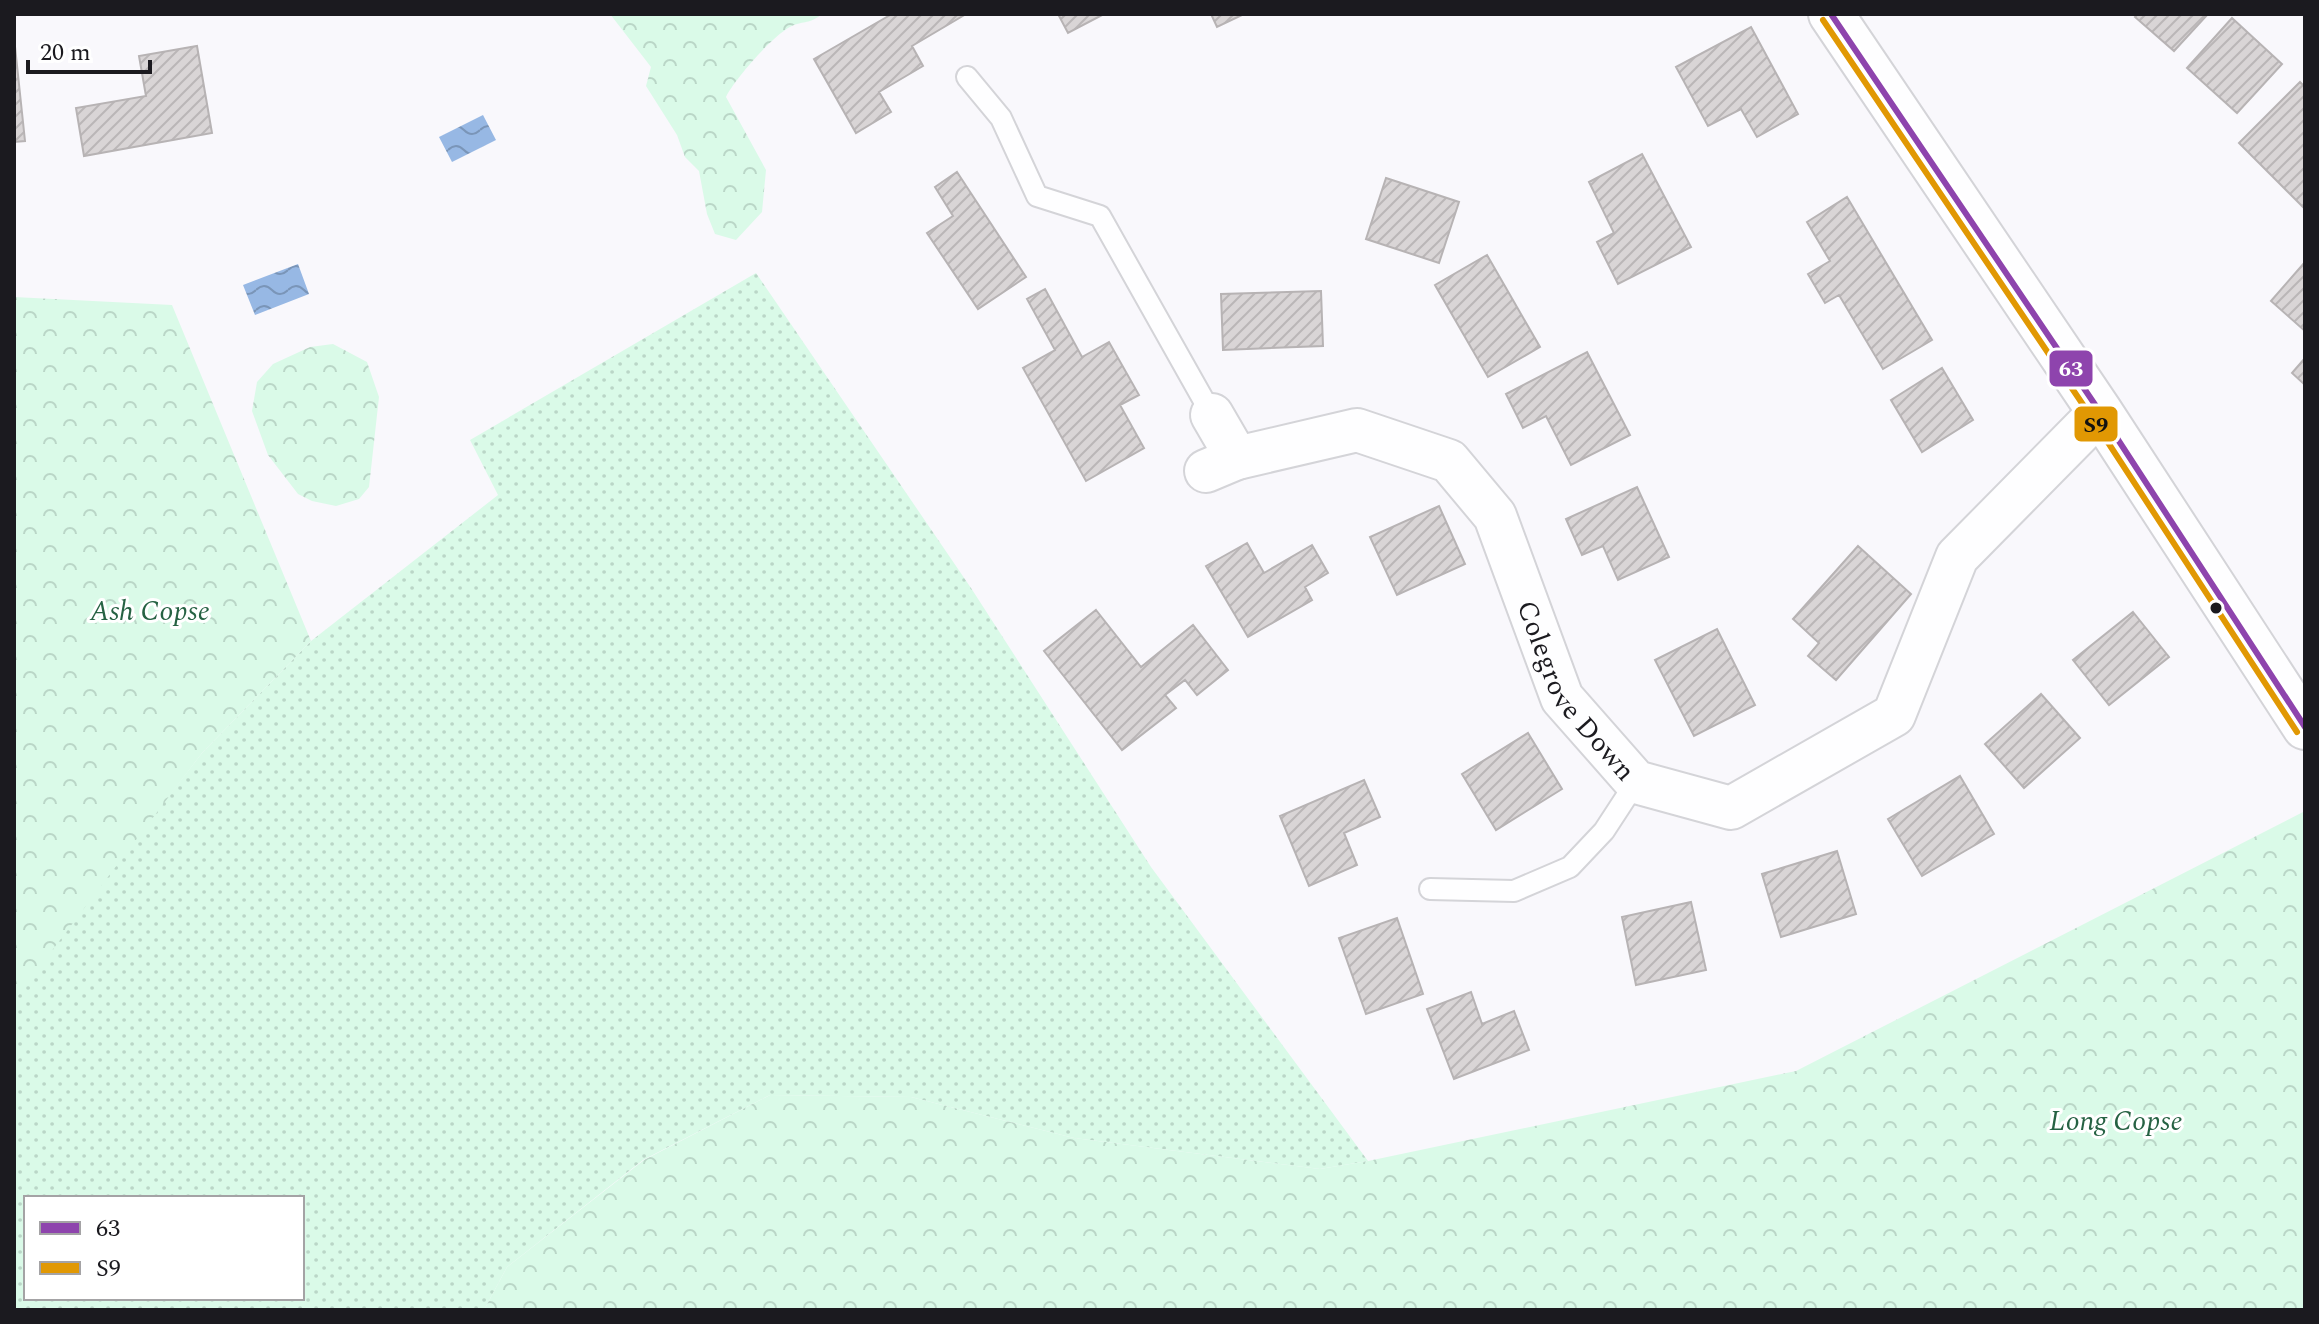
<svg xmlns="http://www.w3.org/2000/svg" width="2319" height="1324" viewBox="0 0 2319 1324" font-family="Spectral,serif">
  <defs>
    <pattern id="grass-dots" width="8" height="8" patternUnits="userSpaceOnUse" patternTransform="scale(2)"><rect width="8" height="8" fill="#dafae8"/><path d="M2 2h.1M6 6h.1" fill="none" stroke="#bad6c7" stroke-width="1.8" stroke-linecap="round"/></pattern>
    <pattern id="forest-crowns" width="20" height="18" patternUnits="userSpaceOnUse" patternTransform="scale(2)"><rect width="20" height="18" fill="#dafae8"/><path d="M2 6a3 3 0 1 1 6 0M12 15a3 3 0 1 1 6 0" fill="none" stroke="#bad6c7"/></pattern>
    <pattern id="water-waves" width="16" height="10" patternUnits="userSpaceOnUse" patternTransform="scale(2)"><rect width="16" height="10" fill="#97b8e4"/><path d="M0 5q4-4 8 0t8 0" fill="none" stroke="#7a95b8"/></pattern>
    <pattern id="building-hatch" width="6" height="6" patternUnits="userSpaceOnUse" patternTransform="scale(2)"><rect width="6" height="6" fill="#d9d5d6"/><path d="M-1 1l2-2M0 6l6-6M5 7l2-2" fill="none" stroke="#bab6b7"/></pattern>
  </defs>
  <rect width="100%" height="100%" fill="#f9f8fc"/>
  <path fill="url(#grass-dots)" fill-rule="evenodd" d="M756 273 971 588 1151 867 1368 1161 1320 1169 1074 1138 911 1097 770 1095 643 1160 507 1267 484 1310H14V996L202 753 311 641 498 495 470 440ZM26 1198H302V1298H26Z"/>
  <path fill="url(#forest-crowns)" d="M610 14H822C811 23 806 21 794 25 775 32 734 80 726 97L766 170 762 212 736 240 715 234 707 214 699 171 685 157 677 135 646 86 651 67Z
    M14 297 172 305 311 641 202 753 16 998Z
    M333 344 367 362 379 397 369 487 359 499 336 506 312 501 298 494 268 455 252 411 257 382 273 364 310 347Z
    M2305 811V1310H484L507 1267 644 1160 770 1095 911 1097 1074 1138 1320 1169 1368 1161 1796 1071Z"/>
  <path fill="url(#water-waves)" d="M483 115 496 140 452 162 439 137Z
    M298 264 309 294 255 315 243 285Z"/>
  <path fill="url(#building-hatch)" stroke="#b7b3b4" stroke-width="2" d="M892 14H966L912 46 923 66 879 92 891 112 856 133 814 59Z
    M1058 14H1104L1068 33Z
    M1211 14H1244L1217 27Z
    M2138 14H2208L2174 51 2135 17Z
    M2232 18 2282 64 2237 113 2187 68Z
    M1751 27 1798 114 1757 137 1741 109 1708 126 1676 67Z
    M14 37 25 141 14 142Z
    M197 46 212 133 84 156 76 108 146 96 139 56Z
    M2300 82 2305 87V209L2239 143Z
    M1642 154 1691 247 1618 284 1597 242 1614 233 1589 182Z
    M957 172 1026 277 978 309 927 233 953 216 935 187Z
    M1386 178 1459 202 1439 263 1366 239Z
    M1847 197 1932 340 1883 369 1839 295 1825 303 1808 274 1830 261 1807 222Z
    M1487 255 1540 347 1488 377 1435 285Z
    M2305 262V331L2271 301Z
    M1045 289 1082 357 1109 342 1139 395 1120 405 1144 448 1086 481 1023 368 1055 350 1027 299Z
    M1321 291 1323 346 1223 350 1221 294Z
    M1587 352 1630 435 1571 465 1546 416 1523 428 1506 394Z
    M2305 358V385L2292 373Z
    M1942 368 1973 420 1922 452 1891 400Z
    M1637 487 1669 557 1618 580 1603 546 1582 555 1566 519Z
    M1439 506 1465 564 1397 595 1370 537Z
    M1247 543 1264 573 1312 545 1328 573 1305 587 1312 600 1248 637 1206 566Z
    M1858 546 1911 594 1836 680 1808 656 1819 643 1793 619Z
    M1096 610 1141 667 1193 625 1228 670 1197 695 1185 680 1165 695 1176 708 1122 750 1044 651Z
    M2133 612 2169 657 2109 705 2073 660Z
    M1717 629 1755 705 1694 736 1655 660Z
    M2041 694 2080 738 2024 788 1985 744Z
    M1528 733 1562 789 1496 830 1462 774Z
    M1960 776 1994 834 1922 876 1888 819Z
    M1364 780 1380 817 1344 833 1357 865 1309 886 1280 816Z
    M1837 851 1856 914 1781 937 1762 874Z
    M1691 902 1706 970 1636 985 1622 917Z
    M1397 918 1423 994 1366 1014 1339 938Z
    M1471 992 1482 1024 1514 1011 1529 1050 1454 1079 1427 1009Z"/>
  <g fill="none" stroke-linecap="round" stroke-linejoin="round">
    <g stroke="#d4d4d8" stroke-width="24">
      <path id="service" d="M967 77 1001 118 1037 196 1100 216 1212 415
        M1430 889 1514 891 1570 867 1604 831 1636 782"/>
    </g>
    <g stroke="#d4d4d8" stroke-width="46">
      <g id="minor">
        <path d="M1212 415 1237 458"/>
        <path id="s1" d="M1206 471 1237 458 1357 430 1449 461 1495 516 1562 698 1636 782 1731 808 1894 715 1957 557 2100 412"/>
      </g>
    </g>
    <g stroke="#d4d4d8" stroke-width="48">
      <path id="tertiary" d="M1831 14 2100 412 2305 727"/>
    </g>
    <use href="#service" stroke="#fefeff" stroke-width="20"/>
    <use href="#minor" stroke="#fefeff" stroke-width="42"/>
    <use href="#tertiary" stroke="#fefeff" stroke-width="44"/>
    <g stroke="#fff" stroke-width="12">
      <path id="bus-1" d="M1831 14 2100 412 2305 727"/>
    </g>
    <g stroke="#fff" stroke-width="12">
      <path id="bus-2" d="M1823 20 2092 418 2297 732"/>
    </g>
    <use href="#bus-1" stroke="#8e44ad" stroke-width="6"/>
    <use href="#bus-2" stroke="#e19803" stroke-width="6"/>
  </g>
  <circle fill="#1b1a1f" stroke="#fff" stroke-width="3" cx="2216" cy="608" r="7"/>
  <g text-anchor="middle" stroke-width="6" stroke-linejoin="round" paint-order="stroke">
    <g font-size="28" font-style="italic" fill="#266243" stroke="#fff">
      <text x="150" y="620">Ash Copse</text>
      <text x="2116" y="1130">Long Copse</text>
    </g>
    <g font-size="28" fill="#1b1a1f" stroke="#fff">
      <text dy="10" stroke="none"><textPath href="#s1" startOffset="520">Colegrove Down</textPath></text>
    </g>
  </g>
  <g stroke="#fff" stroke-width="3">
    <rect x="2048" y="349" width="46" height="39" rx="8" fill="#8e44ad"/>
    <rect x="2073" y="405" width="46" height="38" rx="8" fill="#e19803"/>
  </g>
  <g font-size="22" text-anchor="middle" font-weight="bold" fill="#fff">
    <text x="2071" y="376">63</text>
  </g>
  <g font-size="22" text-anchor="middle" font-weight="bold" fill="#111">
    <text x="2096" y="432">S9</text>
  </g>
  <rect width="2319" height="1324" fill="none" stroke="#1b1a1f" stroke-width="32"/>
  <rect x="24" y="1196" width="280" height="104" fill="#ffffff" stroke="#a4a3a5" stroke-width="2"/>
  <rect x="40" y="1222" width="40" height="12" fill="#8e44ad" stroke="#a4a3a5" stroke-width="2"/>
  <text x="96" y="1236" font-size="24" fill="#1b1a1f">63</text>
  <rect x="40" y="1262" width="40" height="12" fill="#e19803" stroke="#a4a3a5" stroke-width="2"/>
  <text x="96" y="1276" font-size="24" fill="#1b1a1f">S9</text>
  <path d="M28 60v12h122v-12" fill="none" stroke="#1b1a1f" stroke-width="4"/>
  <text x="40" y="60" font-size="24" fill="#1b1a1f" stroke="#ffffff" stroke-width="6" paint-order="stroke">20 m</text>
</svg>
